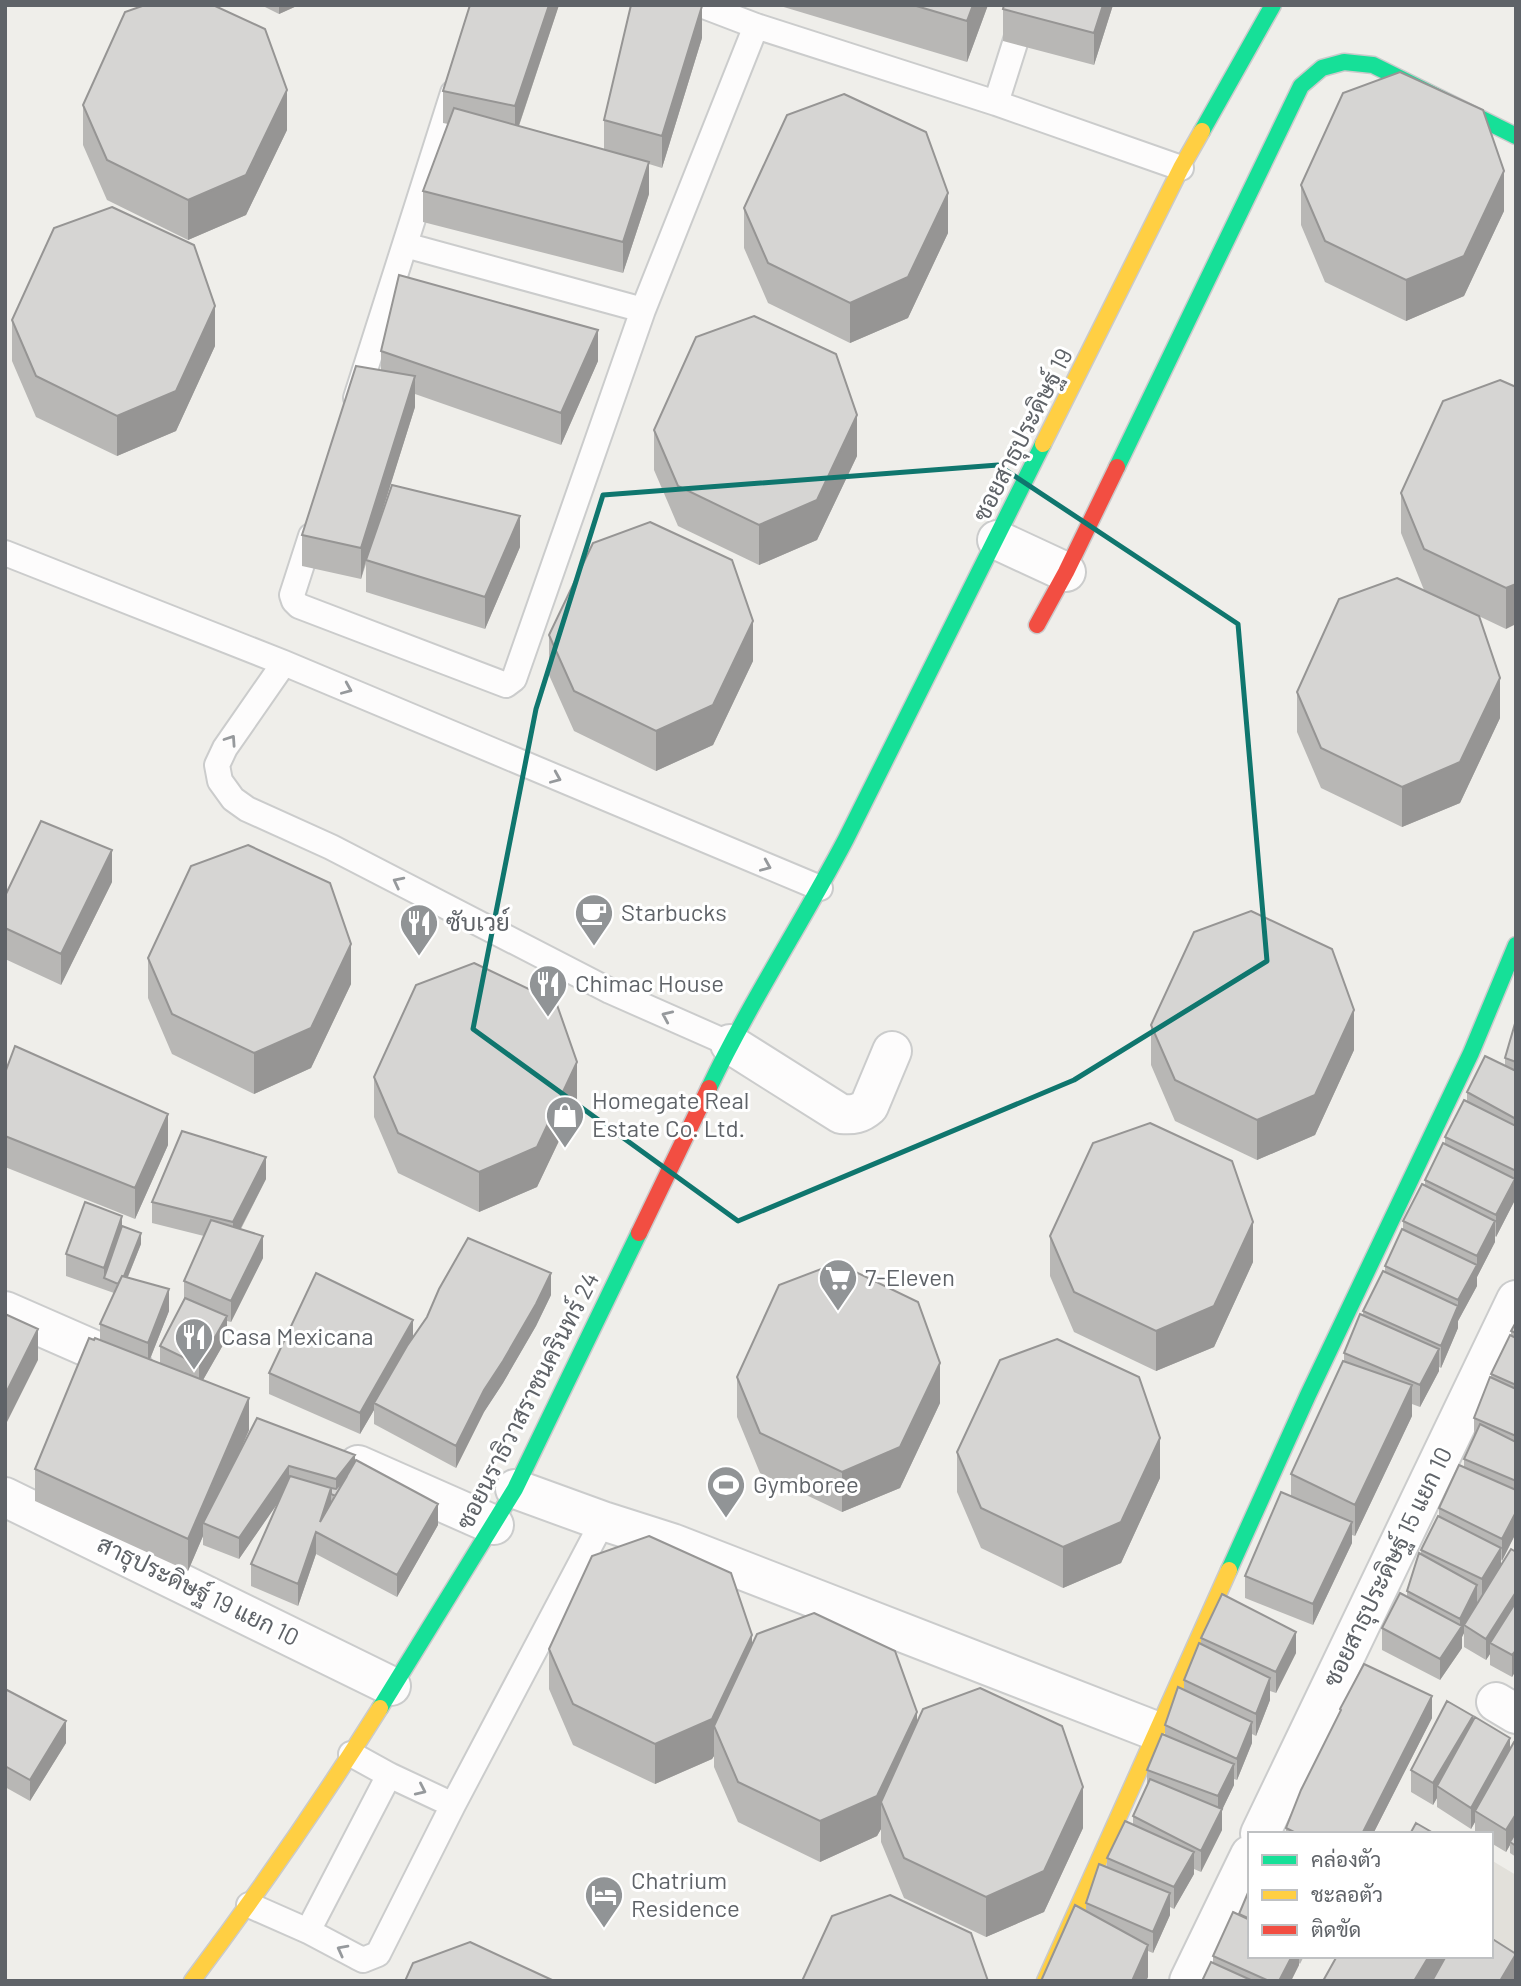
<svg xmlns="http://www.w3.org/2000/svg" width="1521" height="1986" viewBox="0 0 1521 1986" font-family="Barlow,Sarabun,sans-serif">
  <rect width="100%" height="100%" fill="#efeeea"/>
  <path fill="#e2e0da" d="M1491 1860 1516 1875V1981H1335L1491 1956Z"/>
  <g fill="none" stroke-linecap="round" stroke-linejoin="round">
    <g stroke="#cbcccc" stroke-width="28">
      <path id="lane" d="M701 5 756 26 996 103 1181 168
        M996 103 1027 5
        M405 245 643 310
        M356 398 453 93
        M311 536 292 595 294 601 299 606 506 685 514 679 643 310 756 26
        M5 553 284 663 820 888
        M284 663 225 748 217 765 220 781 233 799 247 809 331 847 610 991 730 1044
        M351 1754 389 1775 453 1805
        M249 1905 308 1931 357 1957 363 1960 378 1954 453 1805 603 1521
        M308 1931 389 1775"/>
    </g>
    <g stroke="#cbcccc" stroke-width="42">
      <path id="street" d="M997 540 1066 572
        M730 1044 841 1114C853 1115 860 1114 869 1106L892 1051
        M5 1311 133 1367
        M358 1465 494 1525
        M515 1489 603 1521 672 1543 1156 1731
        M5 1497 391 1686
        M1496 1702 1516 1714
        M1260 1834 1516 1300
        M1189 1981 1250 1855"/>
    </g>
    <g stroke="#cacacb" stroke-width="19">
      <path id="fast" d="M1202 131 1273 5
        M1117 467 1301 86 1322 68 1344 62 1373 65 1516 136
        M709 1088C750 1002 802 923 846 839L1043 444
        M1229 1570 1308 1395 1471 1053 1516 945
        M380 1708 515 1489 639 1233"/>
    </g>
    <g stroke="#cacacb" stroke-width="19">
      <path id="slow" d="M1043 444 1181 168 1202 131
        M192 1981C258 1893 321 1802 380 1708
        M1045 1981 1229 1570"/>
    </g>
    <g stroke="#cacacb" stroke-width="19">
      <path id="jam" d="M1037 625 1066 572 1117 467
        M639 1233 709 1088"/>
    </g>
    <use href="#lane" stroke="#fdfcfc" stroke-width="24"/>
    <use href="#street" stroke="#fdfcfc" stroke-width="38"/>
    <use href="#fast" stroke="#16e098" stroke-width="16"/>
    <use href="#slow" stroke="#ffcf43" stroke-width="16"/>
    <use href="#jam" stroke="#f24e42" stroke-width="16"/>
  </g>
  <path fill="#b8b7b5" d="M261 5H299L279 14Z
    M559 5 519 126 604 150V120L702 38 662 168 649 164V194L623 273 423 222V191L448 124 443 123V91Z
    M777 5H988L967 62Z
    M1004 5H1113L1094 65 1003 41V9Z
    M83 105 287 130 246 215 188 240 107 200 83 145Z
    M1301 185 1504 211 1464 296 1406 321 1325 282 1301 225Z
    M744 208 948 233 908 318 850 343 768 303 744 248Z
    M12 320 215 346 176 431 117 456 36 417 12 361Z
    M381 351 598 361 561 445 415 394V407L376 530 520 547 485 629 366 592V564L361 579 302 566V535L381 370Z
    M1516 387 1506 629 1424 590 1401 533V493Z
    M654 430 857 456 817 540 759 565 678 526 654 470Z
    M549 635 753 661 713 745 656 771 574 731 549 675Z
    M1297 692 1500 718 1460 803 1402 827 1321 788 1297 732Z
    M112 882 61 985 5 959V896Z
    M148 958 351 984 311 1068 254 1094 172 1054 148 998Z
    M1516 1020 1515 1200 1496 1237 1495 1236V1242L1477 1277V1286L1458 1321V1328L1441 1368 1439 1367V1371L1420 1407 1412 1404V1416L1355 1536 1352 1535V1543L1313 1625 1245 1598V1576L1291 1496V1474L1344 1361V1353L1363 1315V1311L1385 1272V1266L1403 1229V1221L1425 1186V1180L1445 1144V1137L1467 1101V1092L1505 1066V1058Z
    M1151 1025 1354 1050 1315 1135 1257 1160 1175 1121 1151 1065Z
    M5 1073 168 1145 135 1219 5 1167Z
    M374 1077 577 1103 537 1187 479 1212 398 1173 374 1117Z
    M266 1179 241 1229 263 1258 231 1322 227 1321V1338L203 1380 249 1430 240 1450 355 1461 438 1525 397 1597 316 1554 298 1606 251 1586V1564L278 1502 239 1559 203 1545V1536L188 1571 35 1501V1469L94 1340H100V1324L114 1293 66 1276V1254L122 1226 141 1244 128 1277 169 1311 150 1359 160 1363V1346L184 1299V1281L204 1236 152 1223V1202Z
    M1050 1236 1253 1262 1214 1347 1156 1371 1074 1332 1050 1276Z
    M551 1295 536 1326 503 1383 484 1412 456 1468 374 1424V1410L360 1434 269 1394V1373L413 1338Z
    M1516 1322V1533L1501 1561V1565L1516 1552V1679L1515 1672 1512 1677 1490 1665V1654L1486 1660 1464 1647V1633L1462 1637V1648L1440 1680 1382 1650V1628L1407 1596V1591L1421 1555V1550L1439 1516V1508L1464 1467V1459L1474 1439V1418L1491 1377V1374L1511 1336V1331Z
    M737 1377 940 1403 900 1488 842 1512 760 1473 737 1417Z
    M957 1452 1160 1478 1121 1563 1063 1588 981 1548 957 1492Z
    M1201 1638 1296 1653 1276 1693 1270 1691V1700L1256 1736 1252 1734V1743L1237 1780 1234 1779V1785L1222 1810V1830L1201 1872 1194 1869V1874L1174 1909 1170 1907V1915L1153 1953 1148 1951V1977L1146 1981H1041L1086 1911V1903L1107 1867V1858L1133 1824V1816L1147 1787V1770L1165 1735V1725L1184 1690V1680L1201 1645Z
    M752 1643 917 1722 1083 1828 1044 1912 986 1937 904 1898 881 1842V1829L877 1836 820 1862 738 1822 714 1767V1756L712 1759 655 1784 573 1745 549 1689V1649Z
    M5 1689 66 1743 30 1801 5 1787Z
    M1340 1709 1432 1718 1373 1834H1286V1828L1340 1713Z
    M1473 1720 1510 1747 1516 1743V1857L1510 1853V1845L1506 1852 1491 1843V1834L1475 1833V1822L1471 1829 1437 1807V1798L1433 1805 1411 1792V1770Z
    M1250 1888V1956H1304L1300 1964 1299 1963V1965L1291 1981H1202L1213 1963V1956L1239 1915Z"/>
  <path fill="#969594" d="M279 5H299L279 14Z
    M549 5H559L515 137V106Z
    M973 5H988L967 62V21Z
    M1103 5H1113L1094 65V33Z
    M702 6V38L662 168V136Z
    M287 90V130L246 215 188 240V200Z
    M649 162V194L623 273V242Z
    M1504 171V211L1464 296 1406 321V280Z
    M948 193V233L908 318 850 343V303Z
    M215 306V346L176 431 117 456V416Z
    M598 330V361L561 445V413Z
    M415 376V407L367 560H366L361 579V548Z
    M857 415V456L817 540 759 565V525Z
    M520 516V547L485 629V597Z
    M1516 584V624L1506 629V588Z
    M753 621V661L713 745 656 771V731Z
    M1500 678V718L1460 803 1402 827V787Z
    M112 850V882L61 985V954Z
    M351 944V984L311 1068 254 1094V1053Z
    M1354 1010V1050L1315 1135 1257 1160V1120Z
    M577 1062V1103L537 1187 479 1212V1172Z
    M168 1114V1145L135 1219V1188Z
    M266 1157V1179L233 1243V1222Z
    M1515 1179V1200L1496 1237V1215Z
    M122 1216V1237L104 1278V1268Z
    M1495 1221V1242L1477 1277V1256Z
    M1253 1222V1262L1214 1347 1156 1371V1331Z
    M141 1233V1244L120 1296V1285Z
    M263 1236V1258L231 1322V1301Z
    M1477 1265V1286L1458 1321V1328L1441 1368V1346L1458 1306V1300Z
    M551 1273V1295L536 1326 503 1383 484 1412 456 1468V1446L484 1390Z
    M169 1289V1311L148 1364V1343Z
    M227 1316V1338L199 1387V1365Z
    M413 1320V1342L374 1403V1410L360 1434V1413Z
    M38 1329V1360L5 1426V1395Z
    M1439 1349V1371L1420 1407V1385Z
    M940 1363V1403L900 1488 842 1512V1472Z
    M1412 1385V1416L1355 1536V1505Z
    M249 1398V1430L208 1525 203 1523V1536L188 1571V1539Z
    M1160 1438V1478L1121 1563 1063 1588V1547Z
    M355 1455V1477L336 1496V1479Z
    M289 1466V1487L239 1559V1538Z
    M331 1488V1509L320 1522Z
    M438 1504V1525L397 1597V1575Z
    M1516 1512V1533L1502 1561V1539Z
    M1352 1522V1543L1313 1625V1604Z
    M316 1532V1554L298 1606V1584Z
    M1501 1548V1570L1482 1601V1579Z
    M1477 1585V1606L1464 1625V1633L1462 1637V1648L1440 1680V1659L1460 1629V1619Z
    M1516 1592V1613L1490 1643V1654L1486 1660V1639Z
    M1296 1632V1653L1276 1693V1672Z
    M752 1635V1675L714 1726V1756L712 1759 655 1784V1744Z
    M1516 1650 1515 1672 1512 1677V1655Z
    M1270 1678V1700L1256 1736V1714Z
    M1432 1696V1718L1373 1834H1362Z
    M917 1712V1752L881 1802V1829L877 1836 820 1862V1821Z
    M1473 1716V1738L1437 1786V1798L1433 1805V1783Z
    M66 1721V1743L30 1801V1780Z
    M1252 1722V1743L1237 1780V1759Z
    M1510 1738V1759L1475 1811V1822L1471 1829V1808Z
    M1234 1764V1785L1222 1810V1830L1201 1872V1851L1218 1816V1796Z
    M1083 1787V1828L1044 1912 986 1937V1897Z
    M1516 1814V1835L1510 1842V1845L1506 1852V1830Z
    M1194 1852V1874L1174 1909V1887Z
    M1170 1893V1915L1153 1953V1932Z
    M1148 1945V1977L1146 1981H1132Z
    M1516 1954V1981H1500Z
    M1292 1956H1299V1965L1291 1981H1279Z
    M1429 1956H1448L1433 1981H1414Z"/>
  <path fill="#d6d5d3" stroke="#969594" stroke-width="2" d="M145 5H213L265 29 287 90 246 175 188 200 107 160 83 105 125 12Z
    M470 5H549L515 106 443 91Z
    M631 5H698L702 6 662 136 604 120Z
    M913 5H973L967 21Z
    M1004 5H1103L1094 33 1003 9Z
    M1400 72 1483 110 1504 171 1464 256 1406 280 1325 241 1301 185 1343 93Z
    M844 94 926 132 948 193 908 277 850 303 768 263 744 208 787 115Z
    M454 108 649 162 623 242 423 191Z
    M112 207 194 245 215 306 176 391 117 416 36 376 12 320 54 228Z
    M399 275 598 330 561 413 381 351Z
    M754 316 836 354 857 415 817 500 759 525 678 486 654 430 696 337Z
    M356 366 415 376 361 548 302 535Z
    M1500 380 1516 387V584L1506 588 1424 549 1401 493 1443 401Z
    M392 485 520 516 485 597 366 560Z
    M650 522 732 560 753 621 713 705 656 731 574 691 549 635 593 543Z
    M1397 578 1479 616 1500 678 1460 762 1402 787 1321 748 1297 692 1339 599Z
    M41 821 112 850 61 954 5 928V896Z
    M248 845 330 883 351 944 311 1028 254 1053 172 1014 148 958 191 866Z
    M1251 911 1332 949 1354 1010 1315 1095 1257 1120 1175 1080 1151 1025 1194 932Z
    M474 963 556 1002 577 1062 537 1147 479 1172 398 1133 374 1077 416 985Z
    M1516 1020V1062L1505 1058Z
    M15 1046 168 1114 135 1188 5 1136V1073Z
    M1485 1056 1516 1071V1119L1467 1092Z
    M1464 1100 1516 1126V1171L1445 1137Z
    M1150 1123 1232 1161 1253 1222 1214 1306 1156 1331 1074 1292 1050 1236 1093 1143Z
    M182 1131 266 1157 233 1222 152 1202Z
    M1443 1143 1515 1179 1496 1215 1425 1180Z
    M1422 1184 1495 1221 1477 1256 1403 1221Z
    M85 1202 122 1216 104 1268 66 1254Z
    M211 1220 263 1236 231 1301 184 1281Z
    M122 1226 141 1233 124 1276H122L118 1284 104 1278Z
    M1402 1229 1477 1265 1458 1300 1385 1266Z
    M468 1238 551 1273 536 1304 503 1361 484 1390 456 1446 374 1403 407 1346 427 1317 439 1289Z
    M837 1263 918 1302 940 1363 900 1447 842 1472 760 1433 737 1377 779 1285Z
    M1383 1271 1458 1306 1441 1346 1363 1311Z
    M316 1273 413 1320 360 1413 269 1373Z
    M122 1276 169 1289 148 1343 100 1324Z
    M185 1298 227 1316 199 1365 160 1346Z
    M5 1314 38 1329 5 1395Z
    M1360 1314 1439 1349 1420 1385 1344 1353Z
    M1516 1322V1333L1511 1331Z
    M1510 1335 1516 1338V1385L1491 1374Z
    M89 1338 94 1340 95 1338 249 1398 188 1539 35 1469Z
    M1057 1339 1139 1377 1160 1438 1121 1522 1063 1547 981 1508 957 1452 1000 1360Z
    M1343 1361 1412 1385 1355 1505 1291 1474Z
    M1490 1377 1516 1389V1436L1474 1418Z
    M257 1418 355 1455 336 1479 289 1466 239 1538 203 1523Z
    M1480 1424 1516 1442V1481L1464 1459Z
    M356 1460 438 1504 397 1575 316 1532 298 1584 251 1564 290 1476 331 1488 320 1522Z
    M1459 1465 1516 1490V1512L1502 1539 1439 1508Z
    M347 1476 335 1496 331 1494V1488L336 1489Z
    M1281 1492 1352 1522 1313 1604 1245 1576Z
    M1438 1516 1501 1548 1482 1579 1421 1550Z
    M649 1536 731 1573 752 1635 712 1719 655 1744 573 1704 549 1649 592 1556Z
    M1511 1549 1516 1552V1592L1486 1639 1464 1625Z
    M1419 1553 1477 1585 1460 1619 1407 1591Z
    M1400 1593 1462 1626 1440 1659 1382 1628Z
    M1222 1594 1296 1632 1276 1672 1201 1638Z
    M1516 1602V1650L1512 1655 1490 1643Z
    M814 1613 895 1651 917 1712 877 1796 820 1821 738 1782 714 1726 757 1634Z
    M1199 1643 1270 1678 1256 1714 1184 1680Z
    M1364 1664 1432 1696 1362 1834H1298L1286 1828 1301 1790 1341 1710 1340 1709Z
    M1178 1687 1252 1722 1237 1759 1165 1725Z
    M980 1688 1062 1726 1083 1787 1044 1871 986 1897 904 1858 881 1802 923 1709Z
    M5 1689 66 1721 30 1780 5 1766Z
    M1447 1701 1473 1716 1433 1783 1411 1770Z
    M1475 1717 1510 1738 1471 1808 1437 1786Z
    M1162 1734 1234 1764 1218 1796 1147 1770Z
    M1514 1742 1516 1743V1814L1506 1830 1475 1811Z
    M1150 1779 1222 1809 1201 1851 1133 1816Z
    M1125 1821 1194 1852 1174 1887 1107 1858Z
    M1416 1823 1435 1834H1410Z
    M1516 1832V1846L1510 1842Z
    M1099 1864 1170 1893 1153 1932 1086 1903Z
    M1250 1888V1919L1239 1914Z
    M890 1895 971 1933 988 1981H802L832 1916Z
    M1075 1905 1148 1945 1132 1981H1041Z
    M1233 1912 1250 1920V1956H1292L1279 1981H1269L1213 1956Z
    M1491 1938 1516 1954 1500 1981H1432L1446 1956H1491Z
    M470 1942 552 1980V1981H405L413 1963Z
    M1337 1956H1429L1414 1981H1323Z
    M1211 1962 1253 1981H1202Z"/>
  <defs><path id="oneway-chevron" d="M-2-3.5L2.5 0L-2 3.5" fill="none" stroke-width="1.6" stroke-linecap="round" stroke-linejoin="round" transform="scale(1.75)"/></defs>
  <g stroke="#96999c">
    <use href="#oneway-chevron" transform="translate(347 689) rotate(23)"/>
    <use href="#oneway-chevron" transform="translate(231 740) rotate(-56)"/>
    <use href="#oneway-chevron" transform="translate(556 778) rotate(23)"/>
    <use href="#oneway-chevron" transform="translate(766 866) rotate(23)"/>
    <use href="#oneway-chevron" transform="translate(398 882) rotate(-153)"/>
    <use href="#oneway-chevron" transform="translate(667 1016) rotate(-156)"/>
    <use href="#oneway-chevron" transform="translate(421 1790) rotate(25)"/>
    <use href="#oneway-chevron" transform="translate(342 1950) rotate(-152)"/>
  </g>
  <path fill="none" stroke="#0f766e" stroke-width="5" stroke-linejoin="round" d="M998 465 1238 624 1267 961 1074 1080 738 1221 473 1029 536 709 603 495Z"/>
  <defs>
    <g id="cafe-pin" transform="scale(2.0125)"><path d="M0 17L-7.5 6A9.5 9.5 0 1 1 7.5 6Z" fill="#919496" stroke="#fff"/><path d="M-5.5-4.5H6V0H3Q3 3.5 0 3.5H-2.5Q-5.5 3.5-5.5 0ZM3-3.2v2h1.7v-2ZM-6 4.5H4V6H-6Z" fill="#fff"/></g>
    <g id="restaurant-pin" transform="scale(2.0125)"><path d="M0 17L-7.5 6A9.5 9.5 0 1 1 7.5 6Z" fill="#919496" stroke="#fff"/><path d="M-5-6h1v4h1v-4h1v4h1v-4h1v5L-1.5 .5V6h-2V.5L-5-1ZM5-6V6H3V1.5H1.5Q1.5-4 5-6Z" fill="#fff"/></g>
    <g id="shop-pin" transform="scale(2.0125)"><path d="M0 17L-7.5 6A9.5 9.5 0 1 1 7.5 6Z" fill="#919496" stroke="#fff"/><path d="M-5-2.5h2.3a2.7 3.5 0 0 1 5.4 0H5L5.5 6h-11ZM-1.5-2.5h3a1.5 2.3 0 0 0-3 0Z" fill="#fff"/></g>
    <g id="supermarket-pin" transform="scale(2.0125)"><path d="M0 17L-7.5 6A9.5 9.5 0 1 1 7.5 6Z" fill="#919496" stroke="#fff"/><path d="M-6-5.5h2.5l.6 2H6L4.5 2H-2.5L-4.4-4H-6ZM-1.5 3.2a1.3 1.3 0 1 0 .1 0ZM3 3.2a1.3 1.3 0 1 0 .1 0Z" fill="#fff"/></g>
    <g id="stadium-pin" transform="scale(2.0125)"><path d="M0 17L-7.5 6A9.5 9.5 0 1 1 7.5 6Z" fill="#919496" stroke="#fff"/><path d="M0-5a6.5 5 0 1 0 0 10a6.5 5 0 1 0 0-10ZM-3.5-1.8h7v3.6h-7Z" fill="#fff"/></g>
    <g id="hotel-pin" transform="scale(2.0125)"><path d="M0 17L-7.5 6A9.5 9.5 0 1 1 7.5 6Z" fill="#919496" stroke="#fff"/><path d="M-6-4.5h1.5V1H6V5H4.5V3h-9V5H-6ZM-4 0a1.8 1.8 0 1 1 3.6 0ZM.5 0V-2.5h3Q6-2.5 6 0Z" fill="#fff"/></g>
  </defs>
  <g fill-rule="evenodd">
    <use href="#cafe-pin" x="594" y="913"/>
    <use href="#restaurant-pin" x="419" y="923"/>
    <use href="#restaurant-pin" x="548" y="984"/>
    <use href="#shop-pin" x="565" y="1115"/>
    <use href="#supermarket-pin" x="838" y="1278"/>
    <use href="#restaurant-pin" x="194" y="1337"/>
    <use href="#stadium-pin" x="726" y="1485"/>
    <use href="#hotel-pin" x="604" y="1895"/>
  </g>
  <g text-anchor="middle" stroke-width="6" stroke-linejoin="round" paint-order="stroke">
    <g font-size="24" fill="#5f6368" stroke="#fff">
      <text transform="translate(1023 435) rotate(-63)" y="8">ซอยสาธุประดิษฐ์ 19</text>
      <text transform="translate(528 1401) rotate(-63)" y="8">ซอยนราธิวาสราชนครินทร์ 24</text>
      <text transform="translate(1388 1567) rotate(-64)" y="8">ซอยสาธุประดิษฐ์ 15 แยก 10</text>
      <text transform="translate(198 1591) rotate(26)" y="8">สาธุประดิษฐ์ 19 แยก 10</text>
    </g>
    <g font-size="24" fill="#5f6368" stroke="#fff" text-anchor="start">
      <text x="621" y="921">Starbucks</text>
      <text x="446" y="931">ซับเวย์</text>
      <text x="575" y="992">Chimac House</text>
      <text x="592" y="1109">Homegate Real<tspan x="592" dy="28">Estate Co. Ltd.</tspan></text>
      <text x="865" y="1286">7-Eleven</text>
      <text x="221" y="1345">Casa Mexicana</text>
      <text x="753" y="1493">Gymboree</text>
      <text x="631" y="1889">Chatrium<tspan x="631" dy="28">Residence</tspan></text>
    </g>
  </g>
  <rect width="1521" height="1986" fill="none" stroke="#5f6368" stroke-width="14"/>
  <rect x="1248" y="1832" width="245" height="126" fill="#ffffff" stroke="#bfc1c3" stroke-width="2"/>
  <rect x="1262" y="1855" width="35" height="10" fill="#16e098" stroke="#bfc1c3" stroke-width="2"/>
  <text x="1311" y="1867" font-size="21" fill="#5f6368">คล่องตัว</text>
  <rect x="1262" y="1890" width="35" height="10" fill="#ffcf43" stroke="#bfc1c3" stroke-width="2"/>
  <text x="1311" y="1902" font-size="21" fill="#5f6368">ชะลอตัว</text>
  <rect x="1262" y="1925" width="35" height="10" fill="#f24e42" stroke="#bfc1c3" stroke-width="2"/>
  <text x="1311" y="1937" font-size="21" fill="#5f6368">ติดขัด</text>
</svg>
